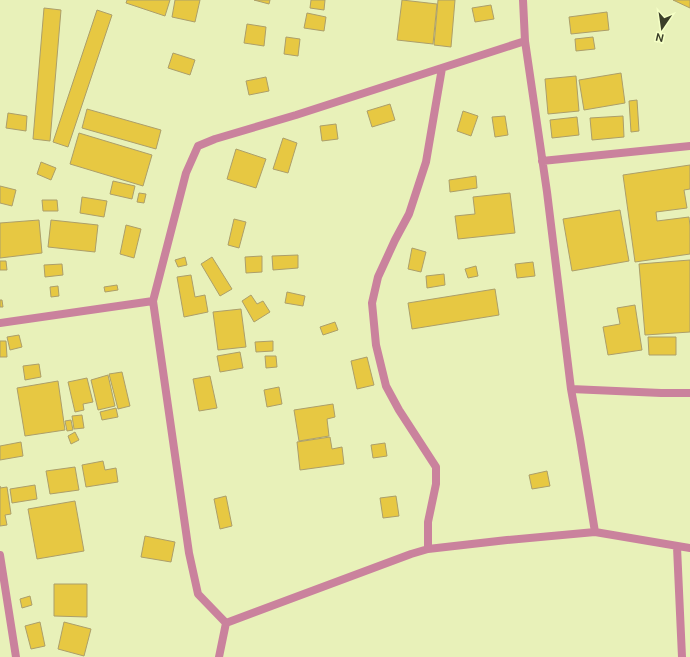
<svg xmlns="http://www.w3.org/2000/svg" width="690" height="657" viewBox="0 0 690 657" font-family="'DM Sans',sans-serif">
  <rect width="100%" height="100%" fill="#e8f1b9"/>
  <path fill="#e7c842" stroke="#ac9f6a" d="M127 0H170L165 16 126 3Z
    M175 0H200L195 22 172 17Z
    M254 0H270L269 4Z
    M311 0H325L324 10 310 8Z
    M402 0 437 4 433 44 397 40Z
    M438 0H455L451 47 434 45Z
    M673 0H690V8Z
    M491 5 494 19 475 22 472 8Z
    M44 8 61 10 50 141 33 139Z
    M97 10 112 15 68 147 53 142Z
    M607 12 609 30 571 34 569 17Z
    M307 13 326 17 324 31 304 28Z
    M247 24 266 27 264 46 244 43Z
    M286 37 300 39 298 56 284 54Z
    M593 37 595 49 576 51 575 39Z
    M173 53 195 60 190 75 168 68Z
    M621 73 625 103 584 110 579 80Z
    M576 76 579 111 548 114 545 79Z
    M266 77 269 91 249 95 246 81Z
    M637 100 639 131 631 132 629 101Z
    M390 104 395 120 372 127 367 111Z
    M87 109 161 130 156 149 82 128Z
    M463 111 478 116 471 136 457 131Z
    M8 113 27 116 26 131 6 128Z
    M505 116 508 135 495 137 492 117Z
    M623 116 624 137 592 140 590 118Z
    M577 117 579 135 552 138 550 120Z
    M336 124 338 139 322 141 320 126Z
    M79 133 152 155 143 186 70 164Z
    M283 138 297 143 288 173 273 169Z
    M236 149 266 159 256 188 227 179Z
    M41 162 56 168 51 180 37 174Z
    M690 165V189L684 190 687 208 656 212 657 221 689 217 690 226V254L635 262 623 175Z
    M476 176 477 188 450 192 449 180Z
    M113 181 135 186 132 199 110 194Z
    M0 186 16 190 12 206 0 203Z
    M139 193 146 194 144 203 137 202Z
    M510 193 515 233 458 239 455 216 475 214 473 197Z
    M82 197 107 201 104 217 80 213Z
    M42 200H57L58 211H43Z
    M620 210 629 261 572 271 563 219Z
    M234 219 246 222 239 248 228 245Z
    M39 220 42 253 0 258V223Z
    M51 220 98 225 95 252 48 247Z
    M126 225 141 229 134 258 120 254Z
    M412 248 426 252 421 272 408 269Z
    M298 255V268L273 270 272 256Z
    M262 256V272L246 273 245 257Z
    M185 257 187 265 178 267 175 260Z
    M212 257 232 289 220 296 201 264Z
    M690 260V332L645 335 639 264Z
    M0 261H6L7 270H0Z
    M533 262 535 276 517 278 515 264Z
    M62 264 63 275 45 277 44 265Z
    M476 266 478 276 468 278 465 269Z
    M444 274 445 285 427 288 426 276Z
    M191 275 195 297 205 295 208 312 184 317 177 277Z
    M117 285 118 290 105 292 104 287Z
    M58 286 59 296 51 297 50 287Z
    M495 289 499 315 412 329 408 303Z
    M287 292 305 296 303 306 285 303Z
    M251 295 257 304 263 301 270 312 254 322 242 301Z
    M0 300H2L3 307H0Z
    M635 305 642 350 608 355 603 327 620 324 617 308Z
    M241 309 246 347 218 350 213 312Z
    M335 322 338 330 323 335 320 327Z
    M19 335 22 347 10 350 7 337Z
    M648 337H676V355H649Z
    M0 341H6L7 357H0Z
    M273 341V351L256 352 255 342Z
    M240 352 243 368 220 372 217 356Z
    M265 356H276L277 367 266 368Z
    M367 357 374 385 357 389 351 361Z
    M39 364 41 377 25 380 23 366Z
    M122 372 130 406 118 409 109 374Z
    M108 375 115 406 98 410 91 380Z
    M210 376 217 408 199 411 193 379Z
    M87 378 93 402 83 404 84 410 75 412 68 382Z
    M58 381 65 430 25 436 17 388Z
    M279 387 282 404 267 407 264 390Z
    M333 404 335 417 327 419 329 436 299 441 294 410Z
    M116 408 118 417 102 420 100 412Z
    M82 415 84 428 74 429 72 416Z
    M71 420 73 430 67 431 65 421Z
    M75 432 79 440 71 444 68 436Z
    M330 437 332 449 342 447 344 464 300 470 297 442Z
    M21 442 23 456 0 460V446Z
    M385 443 387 456 373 458 371 445Z
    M103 461 105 470 116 468 118 482 86 487 82 465Z
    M75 467 79 490 50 494 46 471Z
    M547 471 550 486 532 489 529 475Z
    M35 485 37 499 12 503 10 489Z
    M0 486V488L7 487 11 514 5 515 7 525 0 526Z
    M226 496 232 526 220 529 214 499Z
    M396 496 399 516 383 518 380 498Z
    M75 501 84 551 37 559 28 509Z
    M145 536 175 542 171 562 141 557Z
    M54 584H87V617L54 616Z
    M30 596 32 605 22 608 20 599Z
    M40 622 45 646 31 649 25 626Z
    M64 622 91 629 84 656 58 649Z"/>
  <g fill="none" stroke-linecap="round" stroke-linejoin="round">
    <path stroke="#ca829d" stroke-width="8" d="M523 0 525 41 547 192 571 389 580 439 595 532
      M542 161 690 146
      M0 323 153 301
      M571 389 661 393H690
      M677 547 682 657
      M428 549V522L436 484V467L399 410 386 386 376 345 372 303 378 277 395 240 409 214 426 162 442 68
      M0 555 16 657
      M226 623 198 594 189 553 153 301 186 173 198 146 215 139 296 115 525 41
      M226 623 411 554 428 549 507 540 595 532 690 548
      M219 657 226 623"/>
  </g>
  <g transform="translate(662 28) rotate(193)" stroke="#f5ffc6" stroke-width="3" paint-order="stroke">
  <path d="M0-3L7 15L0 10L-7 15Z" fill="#3b3f29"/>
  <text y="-6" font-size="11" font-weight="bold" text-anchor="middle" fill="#3b3f29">N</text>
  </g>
</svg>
